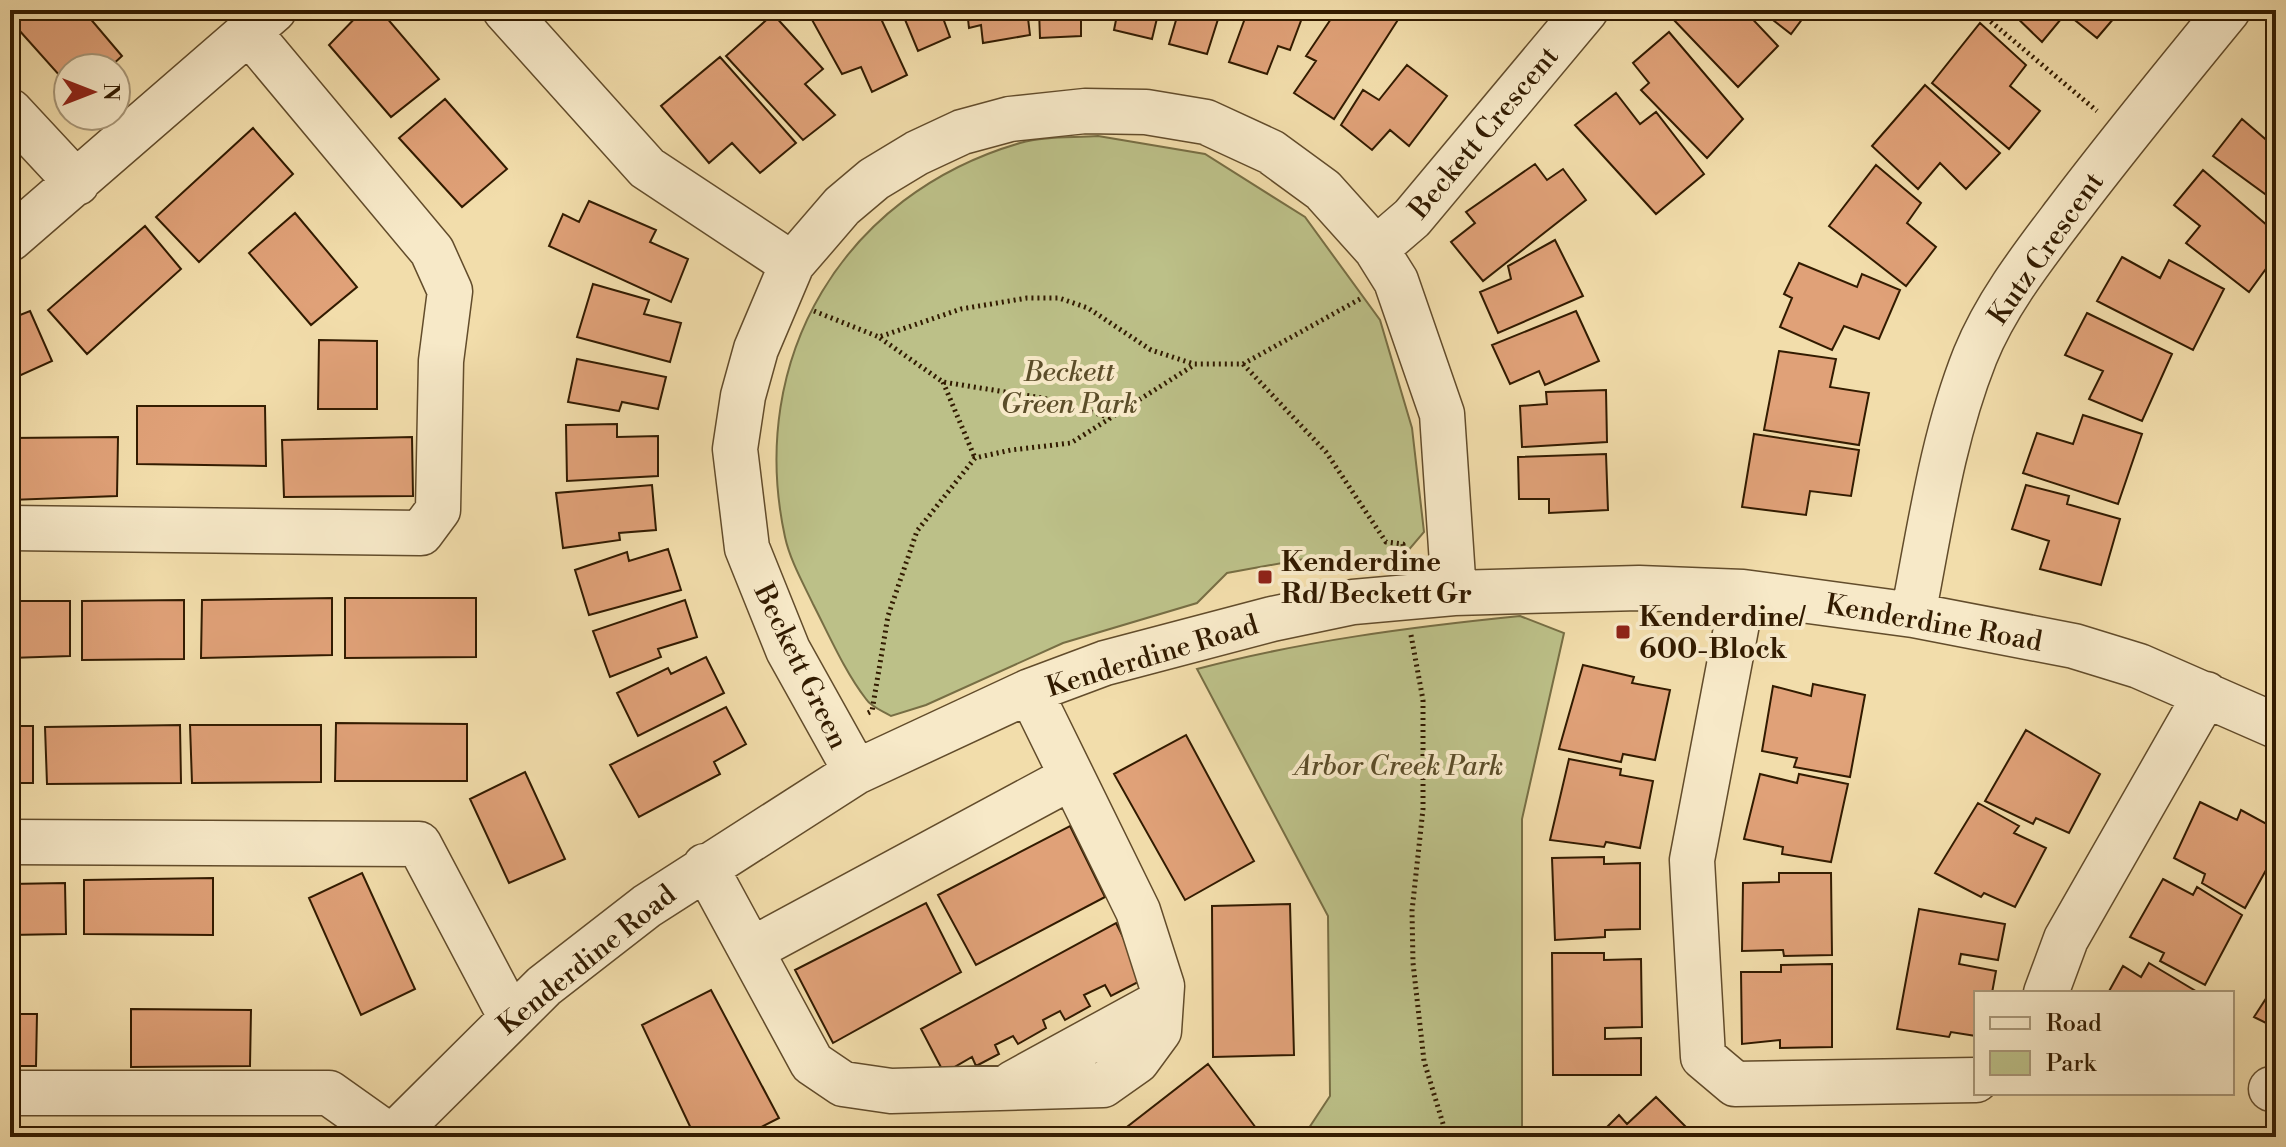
<svg xmlns="http://www.w3.org/2000/svg" width="2286" height="1147" viewBox="0 0 2286 1147" font-family="'Libre Bodoni',serif">
  <rect width="100%" height="100%" fill="#f2ddab"/>
  <filter id="stains"><feTurbulence type="fractalNoise" baseFrequency=".0025" numOctaves="4"/><feColorMatrix values="0 0 0 0 .2 0 0 0 0 .09 0 0 0 0 .02 0 0 0 .5 -.17"/></filter>
  <radialGradient id="worn" r=".72"><stop offset=".6" stop-color="#630" stop-opacity="0"/><stop offset="1" stop-color="#630" stop-opacity=".3"/></radialGradient>
  <path fill="#bcc088" stroke="#776e44" stroke-width="2" d="M1098 136 1205 154 1305 217 1380 320 1412 428 1424 532 1401 559 1374 569 1318 566 1304 559 1227 573 1197 603 1063 643 926 705 891 716C883 711 871 707 866 699 845 672 829 635 813 604 803 583 790 560 785 537 746 358 844 194 1020 143 1044 136 1074 138 1098 136Z
    M1520 616 1564 633 1522 819V1137H1303L1330 1096 1328 916 1197 669C1303 641 1411 627 1520 616Z"/>
  <path fill="#e0a178" stroke="#321b00" stroke-width="2" d="M10 10H83L122 56 109 68H68V85L10 20Z
    M363 10H380L439 79 391 117 329 45Z
    M827 10H877L907 75 872 92 861 67 842 74 811 18Z
    M901 10H940L950 37 918 51Z
    M967 10H1027L1030 35 983 43 981 25 969 28Z
    M1039 10H1081V36L1040 38Z
    M1118 10H1159L1152 39 1114 30Z
    M1179 10H1236L1234 17 1220 13 1207 54 1169 44Z
    M1248 10H1305L1290 50 1278 46 1267 74 1229 62Z
    M1337 10 1403 12 1334 119 1294 93 1316 61 1306 56Z
    M1681 10 1731 13 1744 10 1778 46 1738 87 1672 18Z
    M1760 10H1809L1791 34Z
    M2009 10H2121L2097 38 2066 13 2042 42Z
    M773 14 823 69 805 84 835 115 803 140 726 56Z
    M1980 23 2026 65 2010 86 2040 111 2009 149 1932 83Z
    M1669 32 1743 119 1707 158 1641 90 1649 83 1633 63Z
    M720 57 796 143 760 173 732 143 709 163 661 106Z
    M1407 65 1447 96 1409 146 1390 130 1372 150 1341 125 1363 90 1379 100Z
    M1925 85 2000 153 1966 189 1940 163 1918 189 1872 146Z
    M1616 93 1640 124 1656 112 1704 174 1656 214 1575 125Z
    M445 99 507 169 462 207 399 138Z
    M2242 119 2270 143 2276 136V202L2213 156Z
    M253 128 293 174 199 262 156 217Z
    M1535 164 1547 180 1563 169 1586 200 1483 281 1451 242 1475 223 1466 212Z
    M1876 165 1921 203 1907 223 1936 247 1906 286 1829 226Z
    M2203 170 2276 233V255L2249 292 2186 243 2200 226 2174 205Z
    M589 201 656 230 650 242 688 259 671 302 549 246 563 214 579 222Z
    M295 213 357 287 311 325 249 253Z
    M145 226 181 269 87 354 48 310Z
    M1555 240 1583 296 1498 333 1480 292 1511 279 1508 266Z
    M2122 257 2160 278 2169 260 2224 289 2193 350 2097 301Z
    M1799 263 1857 287 1862 274 1900 290 1879 339 1844 326 1832 350 1780 327 1792 298 1784 294Z
    M593 284 649 300 644 314 681 323 670 362 577 337Z
    M30 311 52 361 10 380V319Z
    M1576 311 1599 361 1545 385 1539 371 1510 384 1492 345Z
    M2087 313 2172 354 2142 421 2089 399 2103 371 2065 355Z
    M319 340 377 341V409H318Z
    M1779 351 1836 359 1830 387 1869 393 1859 445 1764 430Z
    M577 359 666 377 658 409 622 402 619 411 568 402Z
    M1606 390 1607 442 1522 447 1520 406 1547 404 1546 392Z
    M137 406H265L266 466 137 464Z
    M2083 415 2142 434 2118 504 2023 473 2037 433 2073 444Z
    M617 424V437L658 436V476L567 481 566 425Z
    M1754 434 1859 450 1851 496 1810 491 1806 515 1742 507Z
    M118 437 117 496 10 500V438Z
    M412 437 413 496 284 497 282 440Z
    M1606 454 1608 510 1549 513V499H1519L1518 457Z
    M652 485 656 530 619 533 620 540 563 548 556 493Z
    M2026 485 2069 496 2067 504 2120 519 2101 585 2040 569 2049 541 2012 529Z
    M668 549 681 590 589 615 575 570 627 552 629 561Z
    M332 598V655L201 658 202 600Z
    M345 598H476V657L345 658Z
    M184 600V659L82 660V601Z
    M685 600 697 637 658 649 661 657 610 677 593 631Z
    M10 601H70V656L10 658Z
    M706 657 724 693 638 736 617 693 668 668 671 674Z
    M1583 665 1634 677 1632 683 1670 690 1655 760 1623 754 1621 762 1559 749Z
    M1813 684 1865 695 1850 777 1794 767 1797 758 1762 751 1773 686 1811 696Z
    M726 707 746 744 714 762 720 774 639 817 610 765Z
    M336 723 467 724V781H335Z
    M180 725 181 783 47 784 45 727Z
    M190 725H321V782L192 783Z
    M10 726H33V783H10Z
    M2026 730 2100 774 2069 833 2036 818 2033 824 1985 801Z
    M1186 735 1254 861 1185 900 1114 774Z
    M1569 759 1621 769 1620 775 1653 781 1640 848 1606 842 1604 847 1550 840Z
    M525 772 565 859 509 883 470 799Z
    M1760 774 1797 783 1799 774 1848 784 1831 862 1782 854 1783 847 1744 839Z
    M2200 802 2237 820 2241 810 2276 829V852L2245 908 2202 883 2205 874 2174 858Z
    M1978 803 2019 826 2014 833 2046 848 2015 907 1984 893 1981 897 1935 873Z
    M1070 826 1105 897 976 965 938 895Z
    M1604 857V864L1640 863V929L1605 930V937L1555 940 1552 858Z
    M362 873 415 989 361 1015 309 898Z
    M1779 873H1831L1832 955 1784 956 1783 950 1742 951 1743 883 1779 882Z
    M213 878V935L84 934V880Z
    M2163 879 2193 895 2197 887 2242 915 2205 985 2160 961 2164 953 2130 937Z
    M65 883 66 934 10 935V884Z
    M926 903 961 972 833 1043 795 970Z
    M1290 904 1294 1055 1213 1057 1212 906Z
    M1919 909 2005 924 1998 960 1961 954 1959 964 1996 971 1992 993H1976V1036L1951 1032 1949 1037 1897 1029Z
    M1116 923 1144 979 1111 996 1105 985 1084 995 1090 1006 1065 1020 1060 1011 1043 1020 1046 1028 1018 1044 1013 1036 995 1045 999 1054 976 1066 972 1057 944 1073 921 1029Z
    M1552 953H1604V960L1641 959 1642 1027 1605 1028V1039L1641 1038V1075H1553Z
    M2149 963 2199 993H2108L2123 966 2141 977Z
    M1832 964V1047L1780 1048V1040L1742 1044 1741 972H1781V965Z
    M2276 983V1028L2254 1017Z
    M711 990 779 1118 742 1137H695L642 1025Z
    M131 1009 251 1010 250 1066 131 1067Z
    M10 1014H37L36 1066H10Z
    M1208 1064 1256 1128 1244 1137H1114Z
    M1656 1097 1696 1137H1597L1619 1115 1627 1124Z
    M1792 1127 1829 1128V1137H1792Z
    M1742 1128H1783V1137H1742Z
    M2184 1128V1137H2119V1130Z
    M2025 1129H2091V1137H2025Z
    M1912 1130V1137H1845V1131Z
    M1935 1130H2000V1137H1935Z"/>
  <g fill="none" stroke-linecap="round" stroke-linejoin="round">
    <g stroke="#624c2b" stroke-width="47">
      <path id="minor" d="M505 10 647 168 792 264
        M10 111 77 183
        M10 239 274 10
        M1376 249 1412 218 1586 10
        M10 528 421 533 438 510 441 361 450 291 432 251 249 32
        M1743 592 1692 860 1703 1057 1735 1084 1976 1080
        M1913 615C1930 528 1942 439 1975 356 1996 304 2032 258 2066 213 2118 144 2173 77 2228 10
        M856 772 788 650 747 548 735 449 743 396 756 349 792 264 842 206 874 179 917 153 962 132 1010 119 1085 111 1146 112 1206 122 1271 152 1323 190 1376 249 1396 281 1442 414 1454 593
        M10 842 419 844 510 1016
        M705 866 812 1063 843 1084 891 1091 1103 1085 1137 1061 1159 1031 1162 986 1138 911 1030 691
        M751 950 1070 778
        M2046 993 2066 939 2206 694
        M1013 1083 1161 1002
        M2271 1089H2276
        M10 1093H329L391 1137
        M392 1137 544 986 647 906 856 772 1030 691 1105 663 1272 619 1353 602 1454 593 1639 588 1743 592 1913 615 2074 646 2139 666 2276 726"/>
    </g>
    <path stroke="#321b00" stroke-width="5" stroke-dasharray="2 4" stroke-linecap="butt" d="M1977 10 2097 111
      M814 311 879 337 961 309 1027 298H1059L1088 308 1151 350 1194 364H1243L1360 299
      M880 338 943 382 1043 398 1112 418
      M1243 364 1326 452 1386 542 1403 544 1404 558
      M943 382 975 458
      M1411 635 1423 700V809L1412 911 1413 963 1424 1061 1447 1137
      M868 713 872 711 888 616 917 531 975 458 1011 450 1071 443 1194 365"/>
    <use href="#minor" stroke="#f7e9c8" stroke-width="44"/>
  </g>
  <g fill="#8f2418" stroke="#f7e9c8" stroke-width="3">
    <rect x="1257" y="569" width="16" height="16" rx="4"/>
    <rect x="1615" y="624" width="16" height="16" rx="4"/>
  </g>
  <g text-anchor="middle" stroke-width="8" stroke-linejoin="round" paint-order="stroke">
    <g font-size="28" fill="#321b00" stroke="#f7e9c8">
      <text transform="translate(1483 132) rotate(-50)" y="10">Beckett Crescent</text>
      <text transform="translate(2045 248) rotate(-55)" y="10">Kutz Crescent</text>
      <text transform="translate(1934 622) rotate(10)" y="10">Kenderdine Road</text>
      <text transform="translate(1152 655) rotate(-17)" y="10">Kenderdine Road</text>
      <text transform="translate(802 666) rotate(64)" y="10">Beckett Green</text>
      <text transform="translate(586 959) rotate(-39)" y="10">Kenderdine Road</text>
    </g>
    <g font-size="28" font-style="italic" fill="#5b4d29" stroke="#f7e9c8">
      <text x="1069" y="381">Beckett<tspan x="1069" dy="32">Green Park</tspan></text>
      <text x="1399" y="775">Arbor Creek Park</text>
    </g>
    <g font-size="28" font-weight="bold" fill="#321b00" stroke="#f7e9c8" text-anchor="start">
      <text x="1281" y="571">Kenderdine<tspan x="1281" dy="32">Rd/ Beckett Gr</tspan></text>
      <text x="1639" y="626">Kenderdine/<tspan x="1639" dy="32">600-Block</tspan></text>
    </g>
  </g>
  <rect width="2286" height="1147" fill="none" stroke="#f2ddab" stroke-width="40"/>
  <rect x="12" y="12" width="2262" height="1123" fill="none" stroke="#321b00" stroke-width="4"/>
  <rect x="20" y="20" width="2246" height="1107" fill="none" stroke="#321b00" stroke-width="2"/>
  <rect x="1974" y="991" width="260" height="104" fill="#f7e9c8" stroke="#a89778" stroke-width="2"/>
  <rect x="1990" y="1017" width="40" height="12" fill="#f7e9c8" stroke="#a89778" stroke-width="2"/>
  <text x="2046" y="1031" font-size="24" fill="#321b00">Road</text>
  <rect x="1990" y="1051" width="40" height="24" fill="#bcc088" stroke="#a89778" stroke-width="2"/>
  <text x="2046" y="1071" font-size="24" fill="#321b00">Park</text>
  <g transform="translate(92 92) rotate(90)"><circle r="38" fill="#f7e9c8" stroke="#a89778" stroke-width="2"/>
  <path d="M0-6L14 30L0 20L-14 30Z" fill="#8f2418"/>
  <text y="-12" font-size="22" font-weight="bold" text-anchor="middle" fill="#321b00">N</text>
  </g>
  <rect width="100%" height="100%" filter="url(#stains)"/>
  <rect width="100%" height="100%" fill="url(#worn)"/>
</svg>
